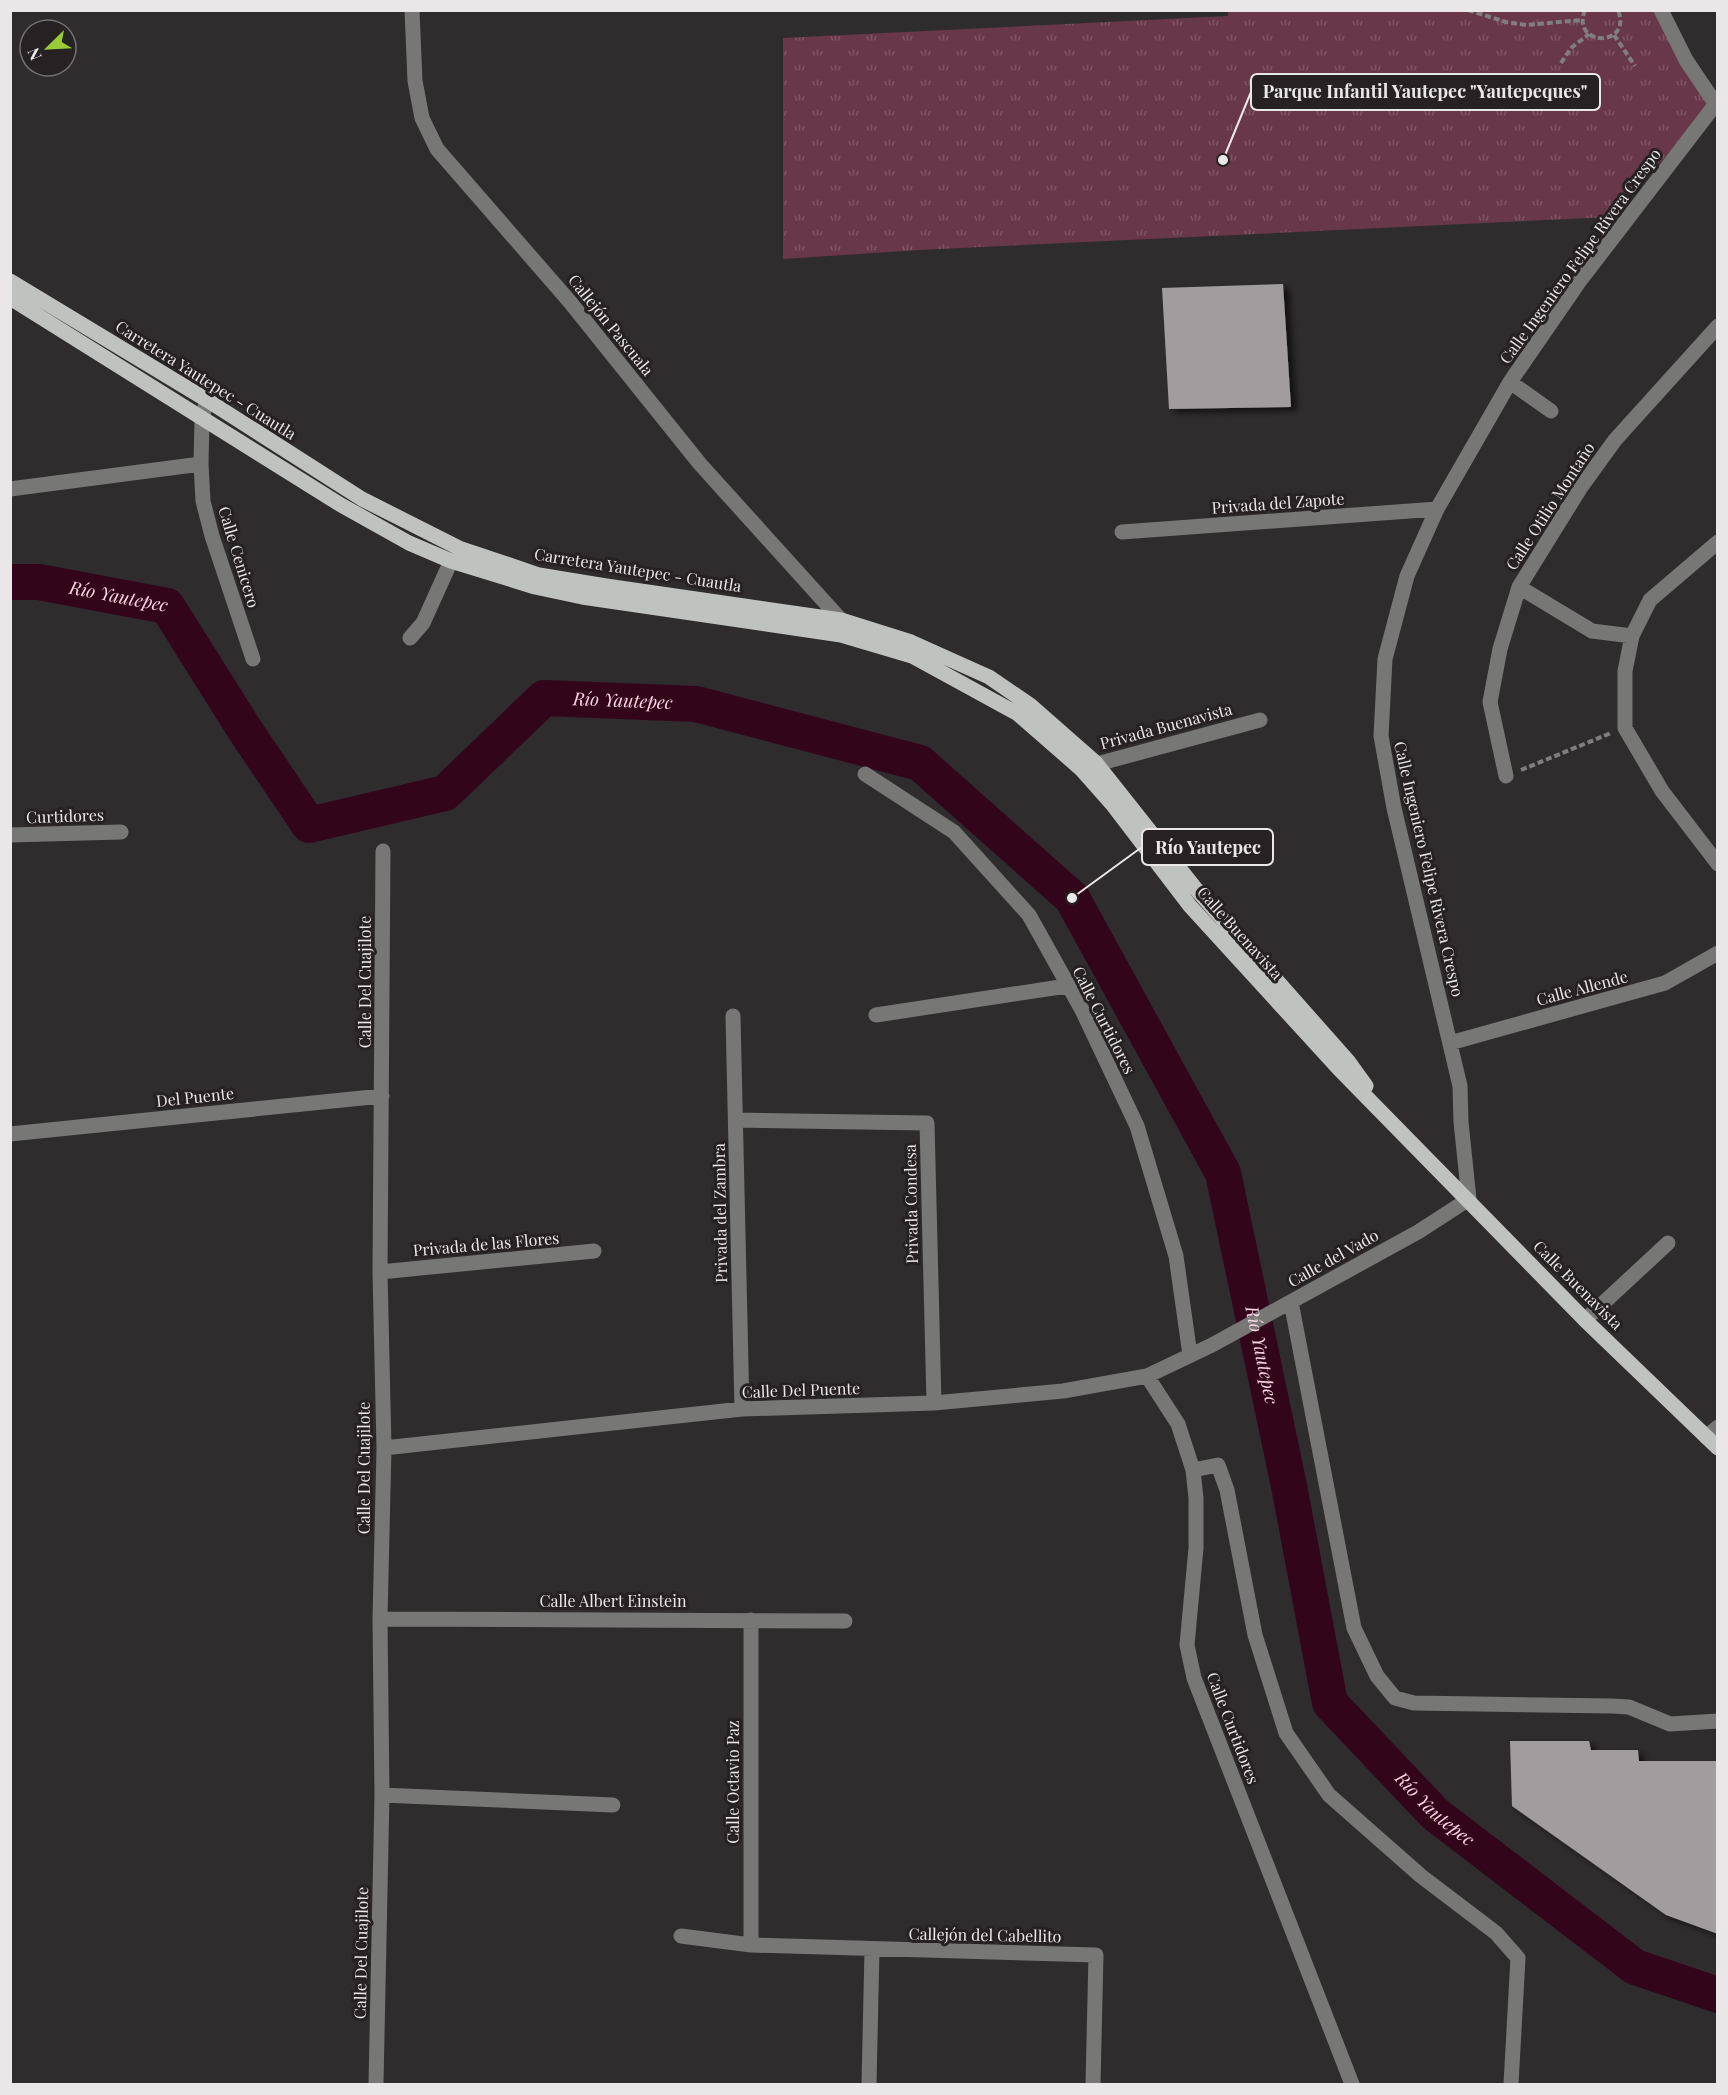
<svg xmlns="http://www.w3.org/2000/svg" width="1728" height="2095" viewBox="0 0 1728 2095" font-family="'Playfair Display',serif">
  <defs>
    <pattern id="park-tufts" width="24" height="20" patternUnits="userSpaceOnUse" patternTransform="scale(1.5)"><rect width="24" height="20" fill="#68384a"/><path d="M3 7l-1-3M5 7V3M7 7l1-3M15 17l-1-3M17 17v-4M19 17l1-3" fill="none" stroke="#7e5564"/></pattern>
    <filter id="shadow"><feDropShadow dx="6" dy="4" stdDeviation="3" flood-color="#0009"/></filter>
  </defs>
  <rect width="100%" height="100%" fill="#2f2c2d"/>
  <path fill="url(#park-tufts)" d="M1228 10 1661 11 1715 103 1610 217 919 250 783 259V38L1228 16Z"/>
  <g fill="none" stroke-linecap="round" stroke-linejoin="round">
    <path stroke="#33051b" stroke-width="36" id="s1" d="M10 582H39L167 606 243 727 309 825 445 793 544 698 696 704 920 763 1072 898 1223 1173 1289 1486 1330 1703 1435 1814 1635 1967 1718 1995"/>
  </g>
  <path fill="#a19d9e" filter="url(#shadow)" d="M1283 284 1291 407 1169 409 1162 288Z
    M1510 1741H1589L1591 1750H1638L1639 1761H1718V1934L1666 1915 1512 1806Z"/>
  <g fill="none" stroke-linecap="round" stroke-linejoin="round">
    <path stroke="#817e7f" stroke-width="4" stroke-dasharray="6 3" stroke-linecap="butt" d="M1468 10 1506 22 1526 25 1582 20
      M1585 10C1570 47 1633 48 1618 10
      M1614 35 1635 66
      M1561 63 1571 48 1589 34
      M1521 770 1611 733"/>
    <path stroke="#777776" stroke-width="15" d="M412 10 415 81 422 118 437 149 570 302 700 464 841 620V626
      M1661 10 1686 60 1715 103
      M1510 382 1551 411
      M201 464 203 501 212 536 253 659
      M10 489 201 464 202 418 207 400
      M1122 532 1437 509
      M1718 542 1650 600 1632 636 1625 671V728L1662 791 1718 864
      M1519 587 1592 631 1632 636
      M410 638 423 623 451 561
      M1086 767 1260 720
      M865 774 954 832 1029 915 1082 1010 1137 1126 1176 1256 1190 1355
      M1506 776 1490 702 1500 649 1519 587 1581 487 1615 440 1718 326
      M10 835 121 832
      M876 1015 1067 986
      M733 1016 742 1409
      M1450 1043 1665 983 1718 953
      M736 1120 927 1123 934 1403
      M10 1134 382 1096
      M380 1272 594 1251
      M1291 1302 1354 1628 1377 1676 1395 1698 1414 1703 1612 1706 1629 1707 1670 1724 1718 1721
      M1585 1320 1668 1243
      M1147 1376 1178 1424 1193 1470 1196 1498V1548L1187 1645 1194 1678 1352 2084
      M1706 1437 1718 1427
      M384 1448 742 1409 934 1403 1063 1391 1147 1376 1212 1345 1418 1232 1469 1199 1461 1122 1460 1086 1394 808 1381 736 1385 659 1407 576 1437 509 1510 382 1579 282 1718 101
      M1193 1470 1218 1465 1227 1490 1255 1635 1286 1733 1329 1795 1421 1876 1496 1933 1518 1958 1511 2084
      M380 1619 845 1621
      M751 1620V1945
      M382 1795 613 1805
      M681 1936 751 1945 1096 1955 1093 2084
      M376 2084 382 1795 380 1619 384 1448 380 1272 383 851
      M869 2084 872 1950"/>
    <path stroke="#c0c2bf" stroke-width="15" d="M10 281 207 400 362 499 459 548 539 575 606 586 841 620 911 642 989 677 1030 705 1096 763 1195 888 1348 1061 1366 1086
      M10 298 341 505 409 543 451 561 535 587 582 597 841 635 912 656 1018 714 1081 769 1112 804 1190 906 1339 1069 1585 1320 1718 1448"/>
  </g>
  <g text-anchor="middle" stroke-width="6" stroke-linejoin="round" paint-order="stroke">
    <g font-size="16" fill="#eae7e8" stroke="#262223">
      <text transform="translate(1580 256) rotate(-54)" y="6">Calle Ingeniero Felipe Rivera Crespo</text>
      <text transform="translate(611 325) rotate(51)" y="6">Callejón Pascuala</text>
      <text transform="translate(206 380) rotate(32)" y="6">Carretera Yautepec - Cuautla</text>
      <text transform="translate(1278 503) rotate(-4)" y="6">Privada del Zapote</text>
      <text transform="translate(1550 506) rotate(-57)" y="6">Calle Otilio Montaño</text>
      <text transform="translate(239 557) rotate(73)" y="6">Calle Cenicero</text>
      <text transform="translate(638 570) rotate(9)" y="6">Carretera Yautepec - Cuautla</text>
      <text transform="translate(1166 726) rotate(-15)" y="6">Privada Buenavista</text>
      <text transform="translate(65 816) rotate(-2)" y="6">Curtidores</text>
      <text transform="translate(1429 869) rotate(77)" y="6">Calle Ingeniero Felipe Rivera Crespo</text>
      <text transform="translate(1240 933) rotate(48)" y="6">Calle Buenavista</text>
      <text transform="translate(365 982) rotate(-90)" y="6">Calle Del Cuajilote</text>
      <text transform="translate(1582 988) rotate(-15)" y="6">Calle Allende</text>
      <text transform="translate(1104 1020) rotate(63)" y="6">Calle Curtidores</text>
      <text transform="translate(195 1097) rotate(-6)" y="6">Del Puente</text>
      <text transform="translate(911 1204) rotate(-91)" y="6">Privada Condesa</text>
      <text transform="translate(720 1213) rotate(-91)" y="6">Privada del Zambra</text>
      <text transform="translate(486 1244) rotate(-5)" y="6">Privada de las Flores</text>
      <text transform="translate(1333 1258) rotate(-29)" y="6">Calle del Vado</text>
      <text transform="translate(1578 1285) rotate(45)" y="6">Calle Buenavista</text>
      <text transform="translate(801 1390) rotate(-2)" y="6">Calle Del Puente</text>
      <text transform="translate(364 1468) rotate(-90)" y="6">Calle Del Cuajilote</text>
      <text x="613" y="1607">Calle Albert Einstein</text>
      <text transform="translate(1233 1728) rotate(69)" y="6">Calle Curtidores</text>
      <text transform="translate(733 1782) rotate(-90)" y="6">Calle Octavio Paz</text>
      <text transform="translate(985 1935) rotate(1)" y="6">Callejón del Cabellito</text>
      <text transform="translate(361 1953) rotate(-89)" y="6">Calle Del Cuajilote</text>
    </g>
    <g font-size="18" font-style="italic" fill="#fcd8e4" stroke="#262223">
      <text dy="6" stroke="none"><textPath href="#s1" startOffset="110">Río Yautepec</textPath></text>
      <text dy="6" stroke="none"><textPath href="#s1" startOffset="776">Río Yautepec</textPath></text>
      <text dy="6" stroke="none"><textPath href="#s1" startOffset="1784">Río Yautepec</textPath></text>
      <text dy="6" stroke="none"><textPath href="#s1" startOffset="2288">Río Yautepec</textPath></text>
    </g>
  </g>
  <path fill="none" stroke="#eae7e8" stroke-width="2" d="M1223 160L1251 92M1072 898L1142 847"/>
  <g fill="#eae7e8" stroke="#262223" stroke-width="2">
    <circle cx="1223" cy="160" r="6"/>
    <circle cx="1072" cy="898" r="6"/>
  </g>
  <g fill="#262223" stroke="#eae7e8" stroke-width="2">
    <rect x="1251" y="74" width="349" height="36" rx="6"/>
    <rect x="1142" y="829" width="131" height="36" rx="6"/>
  </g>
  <g font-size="18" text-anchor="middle" font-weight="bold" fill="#eae7e8">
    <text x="1425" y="98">Parque Infantil Yautepec "Yautepeques"</text>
    <text x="1208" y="854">Río Yautepec</text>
  </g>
  <rect width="1728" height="2095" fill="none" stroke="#eae7e8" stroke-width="24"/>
  <g transform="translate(48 48) rotate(246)"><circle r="28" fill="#262223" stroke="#747172" stroke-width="1.5"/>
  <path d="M0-4.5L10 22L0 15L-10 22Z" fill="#98cb37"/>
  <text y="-9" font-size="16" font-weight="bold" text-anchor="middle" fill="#eae7e8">N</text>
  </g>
</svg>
